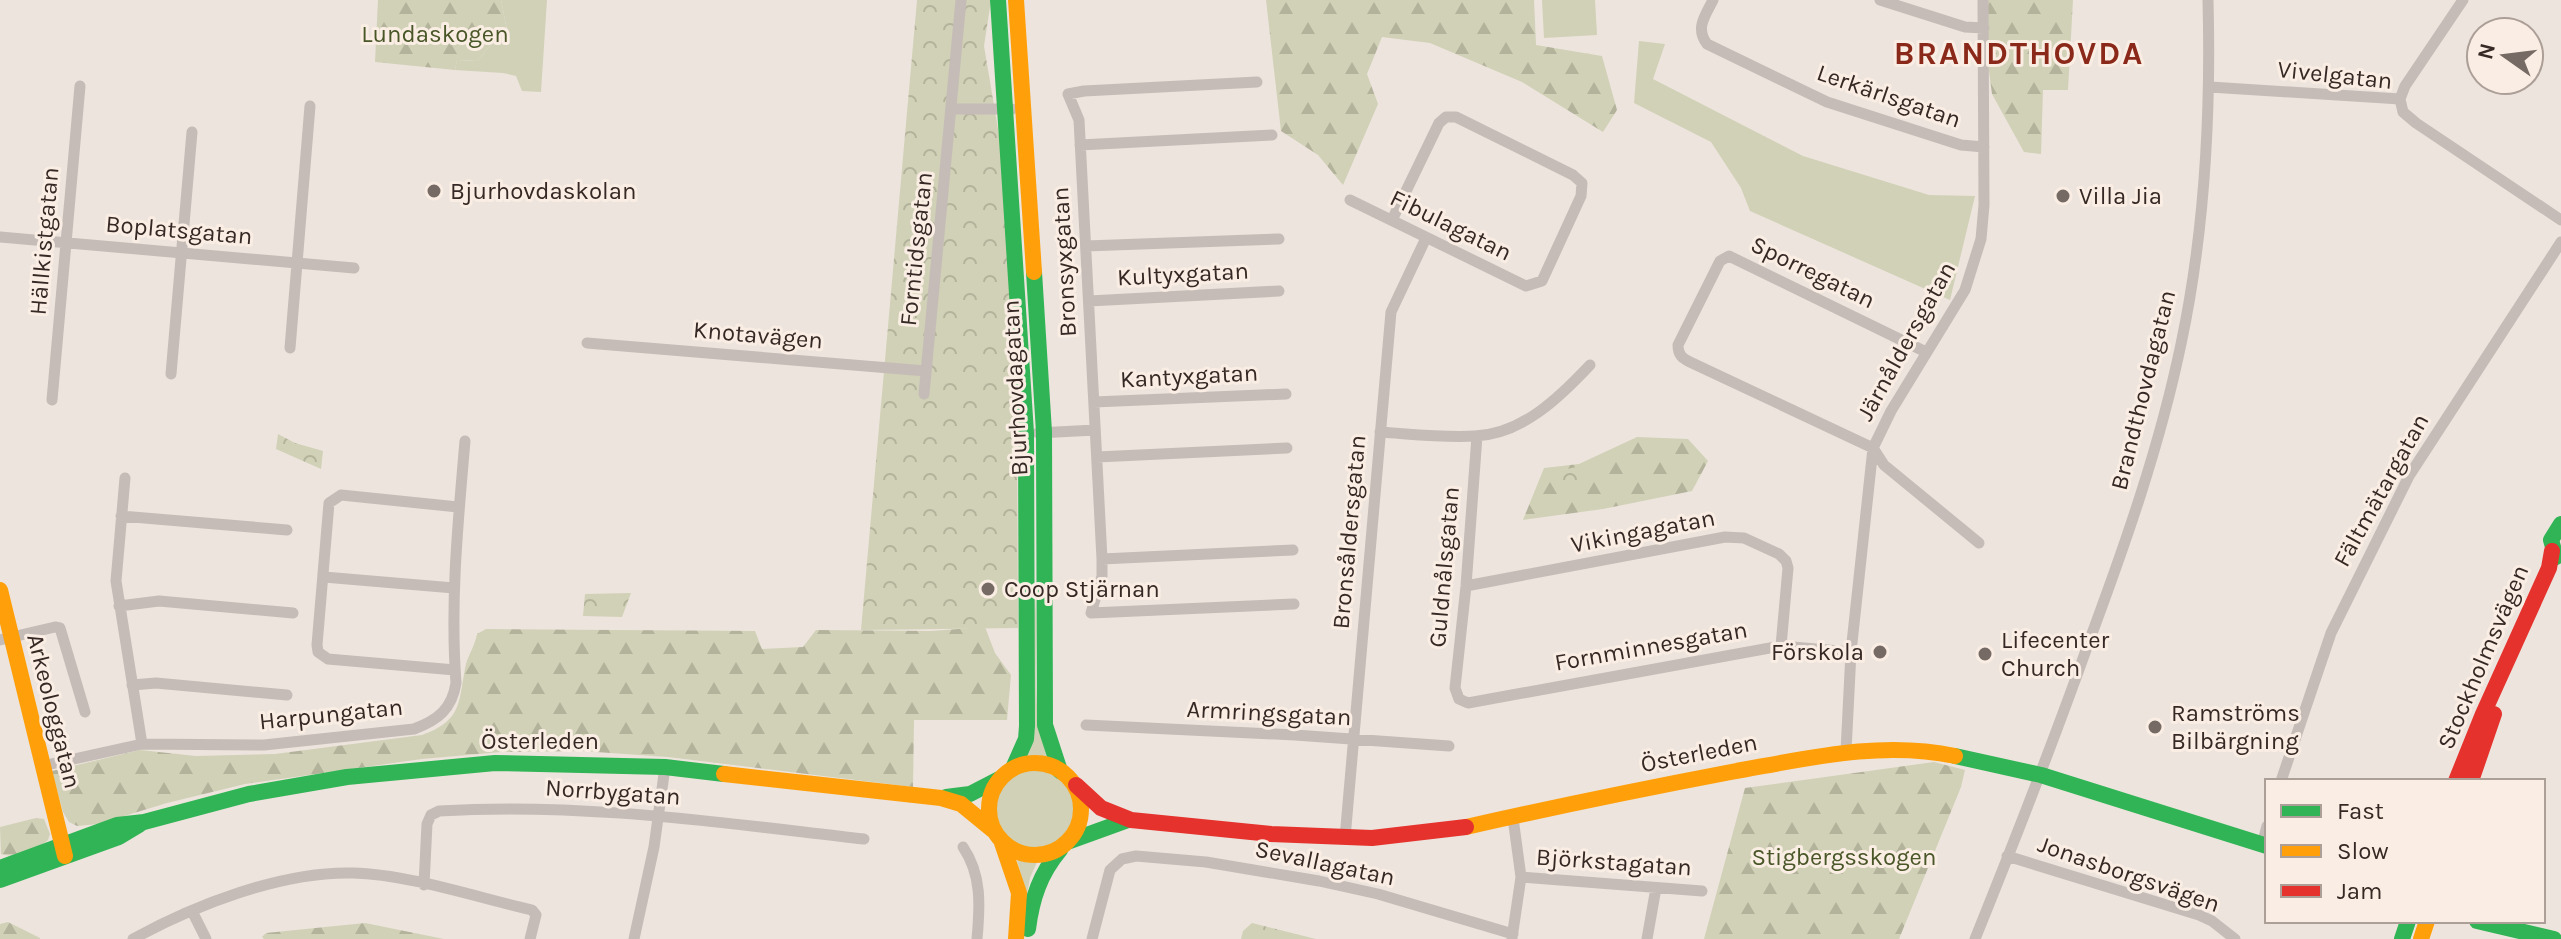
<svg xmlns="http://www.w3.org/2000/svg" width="2561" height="939" viewBox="0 0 2561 939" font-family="Karla,sans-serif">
  <defs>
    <pattern id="forest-firs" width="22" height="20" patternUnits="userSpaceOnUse" patternTransform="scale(2)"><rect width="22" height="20" fill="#d0d1b6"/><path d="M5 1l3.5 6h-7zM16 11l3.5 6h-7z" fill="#b3b39c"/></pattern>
    <pattern id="park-crowns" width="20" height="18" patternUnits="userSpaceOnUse" patternTransform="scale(2)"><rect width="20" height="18" fill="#d0d1b6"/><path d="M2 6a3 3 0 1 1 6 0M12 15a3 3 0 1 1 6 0" fill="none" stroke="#b3b39c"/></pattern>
  </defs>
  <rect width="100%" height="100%" fill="#ede4dd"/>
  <path fill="#d0d1b6" d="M501 0H547L541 92 522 91 516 76 503 73 455 70 457 60 477 61 495 40 509 39Z
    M1542 0H1595L1597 35 1544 38Z
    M1639 41 1665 44 1653 79 1803 156 1929 195 1975 196 1950 300 1750 211 1741 188 1711 142 1634 103Z
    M1033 577C1042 636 1027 699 1047 757L1026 756Z
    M995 809a40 40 0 1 1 80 0a40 40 0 1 1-80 0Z
    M1017 860 1037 862 1030 878 1025 904 1022 878Z"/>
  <path fill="url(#forest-firs)" d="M378 0H501L509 40H495L477 61 457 60 455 70 375 62Z
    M1266 0H1534L1536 45 1602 56 1617 110 1603 132 1522 82 1430 43 1382 37 1367 74 1378 104 1343 185 1318 155 1281 131Z
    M1985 0H2073L2068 90H2043L2041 154 2024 152 1992 94 1984 33Z
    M1637 437 1688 439 1708 461 1692 491 1603 509 1523 520 1544 468 1579 464Z
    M985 627 995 653 1011 675 1007 720H914L913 787 668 757 582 751 501 752 422 759 245 784 167 803 98 824 77 826 69 822 63 812 52 771 140 750 196 756 275 754 422 735C464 720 458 701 466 664 469 654 475 645 477 634L486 629 755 631 762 649 803 647 816 630 931 631Z
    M1934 762 1965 770 1961 787 1899 939H1704L1745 788Z
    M36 818 44 819 50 834 48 840C37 850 15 859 1 854L0 827Z
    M8 922 40 938V939H0V924Z
    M365 923 444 939H264L262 937 266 933Z"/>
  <path fill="url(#park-crowns)" d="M917 0H991L984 46 1000 141 1017 407 1018 628 861 630Z
    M278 434 295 443 323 451 321 469 276 449Z
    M1581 466 1588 491 1562 496 1557 471Z
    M631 593 622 617 583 616 585 594Z
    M1252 923 1316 939H1241L1243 931Z"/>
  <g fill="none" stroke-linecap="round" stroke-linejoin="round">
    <path stroke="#c5bcb7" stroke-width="11" d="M1713 0C1705 16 1695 28 1707 44L1827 102 1961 145 1984 147
      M1880 0 1965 27 1984 28
      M1257 82 1084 91 1068 94 1079 120 1102 559V576L1091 613 1294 604
      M2210 87 2400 99 2403 112 2416 123 2561 220
      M2400 99 2405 86 2463 0
      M952 109H1012
      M1080 145 1272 135
      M1350 200 1526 286 1542 281 1581 196 1582 183 1573 175 1456 117H1446L1439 123 1392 220
      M0 237 354 268
      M1086 246 1279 239
      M1089 301 1279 291
      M587 343 926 371
      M290 348 310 106
      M1926 352 1729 256 1720 261 1678 345C1678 355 1682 358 1690 362L1873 448 1884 465 1979 543
      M171 374 192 132
      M924 394 961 0
      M52 400 80 86
      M1094 402 1286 394
      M1380 432C1411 434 1444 438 1475 436 1522 434 1559 398 1590 365
      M1038 433 1095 430
      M1477 436 1466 586 1455 688 1459 699 1468 703 1781 646 1851 652
      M1097 457 1287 448
      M125 478 116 581 142 744
      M121 516 287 530
      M1102 559 1293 550
      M324 577 454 588
      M1466 586 1725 537 1744 538 1779 554 1786 561 1788 568 1781 646
      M119 606 159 601 293 613
      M0 640 55 627 60 628 85 712
      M455 670 328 659 318 652 317 645 329 503 341 495 458 507
      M132 685 156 683 287 695
      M1086 725 1295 735 1449 746
      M1846 751 1851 652 1873 448 1891 411 1965 290 1981 239 1984 205 1983 0
      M42 766 142 744 264 745 414 729C438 720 452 709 456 683 450 602 458 522 465 441
      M2281 781 2331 633 2409 476 2561 242
      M1345 838 1391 312 1426 238
      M2262 845 2267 826
      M963 847C982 875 980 906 977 939
      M2007 856 2199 915 2212 921 2235 939
      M1521 877 1702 891
      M424 885 427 824 431 815 439 811C582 802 722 823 864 839
      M192 911 206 939
      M1512 938 1521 877 1513 818
      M133 939C195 905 282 871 353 873 407 874 479 898 532 910L536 915 530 939
      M634 939 654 847 665 767
      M1092 939 1110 870 1122 859 1136 856 1206 862 1319 881 1378 894 1513 934
      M1647 939 1656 888
      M1975 939C2015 840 2054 740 2090 639 2126 542 2160 445 2181 344 2205 231 2211 115 2208 0"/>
    <path stroke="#30b455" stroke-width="16" d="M998 0 1026 433 1027 726 1026 739 1014 766
      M1034 272 1044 432 1045 725 1060 771
      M2556 557 2551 540 2561 524
      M1955 756 2041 775 2267 846
      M946 797 970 794 999 779
      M1070 841 1128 820
      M0 868 117 825 144 822 249 794 347 777 495 763 665 767 724 774
      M0 880 119 837 139 825
      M2477 921 2554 939
      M1028 929C1032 898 1040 874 1060 850
      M2402 939 2408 921"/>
    <path stroke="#ff9f0a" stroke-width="16" d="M1016 0 1034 272
      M0 590 65 856
      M989 809a46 46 0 1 1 92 0a46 46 0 1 1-92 0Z
      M724 774 941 798 961 804 994 831
      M1466 827C1554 807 1642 789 1731 772 1805 759 1880 740 1955 756
      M1002 843 1019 893 1016 939
      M2421 939 2427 921"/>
    <path stroke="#e5322d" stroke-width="16" d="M2456 781 2483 714 2549 568 2552 551
      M2471 781 2494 714
      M1076 785 1101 808 1131 820 1271 834 1372 838 1466 827"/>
  </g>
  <g fill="#766a65" stroke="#faeee4" stroke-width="3">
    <circle cx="434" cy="191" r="8"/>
    <circle cx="2063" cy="196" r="8"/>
    <circle cx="988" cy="589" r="8"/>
    <circle cx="1880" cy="652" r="8"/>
    <circle cx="1985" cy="654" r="8"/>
    <circle cx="2155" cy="727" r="8"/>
  </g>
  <g text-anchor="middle" stroke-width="6" stroke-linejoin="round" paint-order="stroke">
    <g font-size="24" fill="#495628" stroke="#faeee4">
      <text x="435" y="42">Lundaskogen</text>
      <text x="1844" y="865">Stigbergsskogen</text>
    </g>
    <g font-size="24" fill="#362925" stroke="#faeee4">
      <text transform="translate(2335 75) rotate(6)" y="8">Vivelgatan</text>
      <text transform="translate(1889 96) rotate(19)" y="8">Lerkärlsgatan</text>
      <text transform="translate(1451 225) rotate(26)" y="8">Fibulagatan</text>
      <text transform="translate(179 230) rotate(5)" y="8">Boplatsgatan</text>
      <text transform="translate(44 241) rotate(-85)" y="8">Hällkistgatan</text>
      <text transform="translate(916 249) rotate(-84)" y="8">Forntidsgatan</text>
      <text transform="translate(1064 262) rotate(-93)" y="8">Bronsyxgatan</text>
      <text transform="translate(1813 272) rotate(26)" y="8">Sporregatan</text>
      <text transform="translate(1183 274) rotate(-3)" y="8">Kultyxgatan</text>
      <text transform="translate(758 335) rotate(5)" y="8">Knotavägen</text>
      <text transform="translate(1906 341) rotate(-61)" y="8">Järnåldersgatan</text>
      <text transform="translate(1189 376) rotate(-3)" y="8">Kantyxgatan</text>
      <text transform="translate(1015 388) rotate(-93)" y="8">Bjurhovdagatan</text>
      <text transform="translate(2143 390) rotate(-76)" y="8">Brandthovdagatan</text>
      <text transform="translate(2381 490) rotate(-61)" y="8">Fältmätargatan</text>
      <text transform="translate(1643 531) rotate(-11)" y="8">Vikingagatan</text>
      <text transform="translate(1349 532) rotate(-85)" y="8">Bronsåldersgatan</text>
      <text transform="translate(1444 567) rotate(-85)" y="8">Guldnålsgatan</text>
      <text transform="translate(1651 646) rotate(-10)" y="8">Fornminnesgatan</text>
      <text transform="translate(2483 657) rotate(-67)" y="8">Stockholmsvägen</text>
      <text transform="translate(54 711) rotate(76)" y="8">Arkeologgatan</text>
      <text transform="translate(1269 713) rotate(3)" y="8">Armringsgatan</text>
      <text transform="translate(331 714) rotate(-6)" y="8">Harpungatan</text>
      <text x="540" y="749">Österleden</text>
      <text transform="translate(1699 753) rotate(-11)" y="8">Österleden</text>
      <text transform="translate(613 792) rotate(4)" y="8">Norrbygatan</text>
      <text transform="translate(1614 862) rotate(4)" y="8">Björkstagatan</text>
      <text transform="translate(1325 863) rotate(12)" y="8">Sevallagatan</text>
      <text transform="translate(2129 874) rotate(19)" y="8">Jonasborgsvägen</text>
    </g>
    <g font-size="24" fill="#362925" stroke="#faeee4" text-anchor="start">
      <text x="450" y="199">Bjurhovdaskolan</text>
      <text x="2079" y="204">Villa Jia</text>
      <text x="1004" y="597">Coop Stjärnan</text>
      <text x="2001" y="648">Lifecenter<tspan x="2001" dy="28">Church</tspan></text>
      <text x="1864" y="660" text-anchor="end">Förskola</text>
      <text x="2171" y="721">Ramströms<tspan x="2171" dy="28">Bilbärgning</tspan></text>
    </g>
    <g font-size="32" font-weight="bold" letter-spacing="2" fill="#8a2919" stroke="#faeee4">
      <text x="2019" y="64">BRANDTHOVDA</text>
    </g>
  </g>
  <rect x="2265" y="779" width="280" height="144" fill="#faeee4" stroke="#ac9f98" stroke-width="2"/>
  <rect x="2281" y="805" width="40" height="12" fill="#30b455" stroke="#ac9f98" stroke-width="2"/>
  <text x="2337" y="819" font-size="24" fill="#362925">Fast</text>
  <rect x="2281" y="845" width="40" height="12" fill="#ff9f0a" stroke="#ac9f98" stroke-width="2"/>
  <text x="2337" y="859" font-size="24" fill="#362925">Slow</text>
  <rect x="2281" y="885" width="40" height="12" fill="#e5322d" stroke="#ac9f98" stroke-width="2"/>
  <text x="2337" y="899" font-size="24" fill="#362925">Jam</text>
  <g transform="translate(2505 56) rotate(284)"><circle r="38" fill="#faeee4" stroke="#ac9f98" stroke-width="2"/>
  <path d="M0-6L14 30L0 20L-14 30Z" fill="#766a65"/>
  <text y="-12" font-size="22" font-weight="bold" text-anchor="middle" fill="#362925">N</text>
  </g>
</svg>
